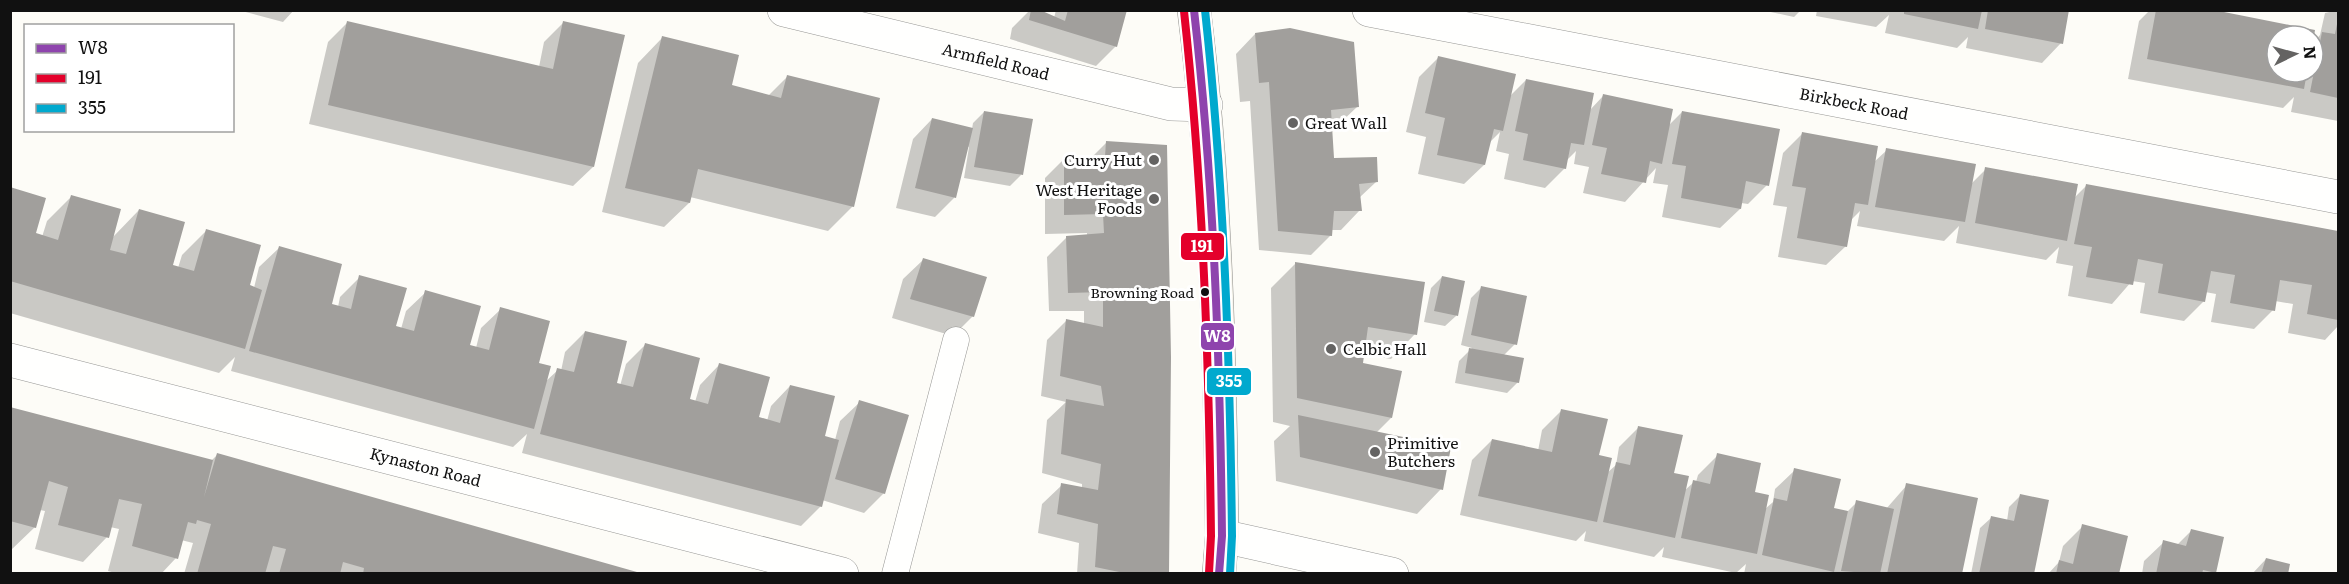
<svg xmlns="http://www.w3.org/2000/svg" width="2349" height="584" viewBox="0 0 2349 584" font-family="Literata,serif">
  <rect width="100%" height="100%" fill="#fdfcf7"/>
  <path fill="#0003" d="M238 10H294L283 22Z
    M1030 10 1054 18 1056 10H1126L1116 46 1096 66 1010 39 1012 28Z
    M1761 10H1801L1794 17Z
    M1817 10H2068L2061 43 2042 63 1966 48 1968 37 1957 48 1885 33 1889 15 1876 27 1816 16Z
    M2150 10H2206L2312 36H2277V72H2313V43L2320 35 2325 13 2338 10V121L2291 112 2294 97 2283 108 2128 79 2139 21Z
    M564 22 593 167 573 186 309 124 328 42 347 23 539 67 544 42Z
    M1255 34 1357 107 1337 126 1331 127 1332 159 1376 182 1359 198 1360 210 1341 230H1331V235L1311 255 1259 250 1250 101 1240 102 1236 54Z
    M662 38 730 87 768 96 787 77 853 206 828 231 690 197 689 203 664 227 602 212 638 63Z
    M1439 57 1509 97 1526 80 1590 110 1603 96 1668 126 1682 112 1767 185 1748 204 1741 203 1740 209 1720 228 1662 217 1668 185 1653 183 1656 168 1625 202 1583 193 1589 167 1574 164 1576 151 1566 161 1565 168 1545 188 1504 179 1509 154 1496 151 1500 132 1489 143 1484 165 1464 184 1418 174 1426 137 1406 132 1419 77Z
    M984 112 1021 175 1010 186 964 178 969 147 967 146 954 198 935 217 896 208 913 139 932 119 972 129 973 123Z
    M1802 134 1874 162 1887 150 1971 184 1986 169 2074 198 2086 186 2338 233V326L2325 340 2288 333 2293 304 2275 301 2273 310 2254 329 2211 322 2216 294 2205 292 2204 301 2184 321 2140 313 2145 283 2132 281 2112 304 2068 296 2073 266 2056 263 2059 247 2046 260 1956 243 1959 226 1944 241 1857 226 1860 211 1851 220 1846 246 1826 265 1778 257 1787 207 1773 205 1783 153Z
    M1107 142 1167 574H1077L1079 543 1038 533 1042 504 1062 485 1082 488V484L1042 473 1047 420 1066 402 1041 396 1047 340 1066 321 1084 324V311H1049L1047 257 1067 237 1087 236V233L1045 234V178L1065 158 1090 159Z
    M10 189 34 234 42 237 47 221 72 196 112 238 139 210 171 266 178 268 182 255 207 230 248 286 254 288 259 267 279 248 330 305 338 307 340 297 360 277 394 327 401 329 406 311 426 292 468 346 476 348 481 328 501 309 537 364 545 382 558 370 561 371 565 352 585 332 615 384 620 386 626 364 645 345 688 400 695 402 700 385 719 365 757 418 767 421 771 406 790 386 823 437 835 440 840 421 860 402 884 493 864 513 822 500 821 506 801 526 522 453 527 434 513 447 231 371 235 357 219 373 10 313Z
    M923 260 973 316 953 336 892 318 903 279Z
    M1295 264 1415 334 1391 359 1362 354 1361 364 1391 418 1376 433 1441 489 1417 514 1276 481 1274 441 1290 426 1273 422 1271 288Z
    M1442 277 1456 316 1445 326 1424 322 1431 288Z
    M1482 287 1515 344 1503 356 1518 382 1507 393 1455 383 1459 361 1472 348 1461 345 1471 298Z
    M10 408 211 461 217 455 641 574H184L193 543 181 540 176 558 161 574H119L108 571 119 529 110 527 107 537 83 562 35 549 45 511 40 510 35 527 10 551Z
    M1562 410 1598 456 1607 473 1616 465 1619 447 1639 427 1684 491 1694 482H1696L1698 475 1718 455 1765 509 1773 502 1775 489 1795 470 1833 509 1847 512 1857 502 1886 509 1907 485 1960 574H1744L1746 564 1736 573 1662 557 1664 547 1654 557 1584 541 1586 531 1576 541 1460 515 1472 460 1492 440 1538 451 1542 430Z
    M2020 496 2033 574H1971L1980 528 1991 518 2007 521 2009 507Z
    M2083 526 2117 574H2048L2059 562 2063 546Z
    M2191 531 2213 574H2142L2144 561 2164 542 2177 545Z
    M2266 559 2286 574H2252Z"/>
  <path fill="#a19f9c" d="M1031 10H1040L1065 21 1068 10H1127L1117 47 1029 20Z
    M1904 10H1982L1978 29 1904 14Z
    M1988 10H2069L2063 44 1985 29Z
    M2156 10H2214L2315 30 2314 36H2277V72H2307L2304 89 2147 59Z
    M347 21 553 69 563 21 625 35 594 167 328 105Z
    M2337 24H2338V98L2310 92 2322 32 2335 34Z
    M1290 28 1354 42 1359 107 1331 110 1334 158 1377 157 1378 182 1359 184 1362 211H1334L1332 236 1278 231 1269 82 1259 83 1255 33Z
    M662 36 739 55 732 85 781 98 787 75 880 98 854 207 698 169 690 203 625 188Z
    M1438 56 1516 74 1503 131 1494 129 1485 165 1437 155 1445 118 1425 113Z
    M1526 79 1594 93 1584 145 1571 143 1566 169 1523 160 1528 134 1515 131Z
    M1603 94 1673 109 1662 164 1650 161 1646 183 1601 174 1607 148 1592 145Z
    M984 111 1033 119 1023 175 974 167Z
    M1682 111 1780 129 1769 186 1746 181 1741 209 1681 198 1686 166 1672 164Z
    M932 118 973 128 956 198 915 188Z
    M1802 132 1878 146 1868 205 1855 203 1847 247 1797 238 1806 188 1792 186Z
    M1106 141 1167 145 1171 357 1169 574H1129L1095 567 1098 524 1057 514 1061 483 1098 490 1101 464 1061 454 1066 399 1104 406 1101 386 1060 376 1066 319 1103 327V292L1068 293 1066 236 1104 233 1103 214 1064 215V157H1105Z
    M1886 148 1976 164 1965 222 1875 207Z
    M1985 167 2078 184 2067 241 1975 223Z
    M2086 184 2338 231V320L2307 314 2312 285 2280 280 2275 311 2230 303 2235 275 2211 271 2205 302 2158 293 2163 264 2138 259 2133 285 2086 277 2092 247 2074 244Z
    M10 187 46 198 36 233 58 240 71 195 121 209 110 250 126 254 139 209 185 222 173 265 194 271 206 229 261 245 250 285 262 290 245 349 10 281Z
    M279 246 342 264 332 304 351 309 359 275 407 288 396 326 414 331 425 290 481 306 470 345 489 350 500 307 550 321 539 363 551 366 534 429 249 351Z
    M923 258 987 277 974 317 910 299Z
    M1295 262 1425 282 1417 335 1368 327 1363 363 1402 371 1392 418 1297 398Z
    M1442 276 1465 281 1458 316 1434 311Z
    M1481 286 1527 296 1517 345 1471 335Z
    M585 331 627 341 617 383 633 387 645 343 700 358 690 399 708 404 719 363 770 377 759 417 780 423 790 385 835 396 825 436 839 440 822 507 540 434 557 368 574 372Z
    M1469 348 1524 358 1519 383 1465 373Z
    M859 400 909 415 885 494 835 479Z
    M10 407 213 460 204 497 217 453 644 574H363L364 568 343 562 340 574H279L286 549 273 546 265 574H197L211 524 197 520 196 524 188 522 178 559 132 546 142 504 119 499 109 538 58 525 68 487 49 481 36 528 10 521Z
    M1561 409 1608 419 1599 455 1612 458 1597 522 1478 496 1492 439 1552 452Z
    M1298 415 1451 447 1443 490 1300 457Z
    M1638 426 1683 435 1674 473 1689 476 1675 538 1603 522 1616 462 1630 465Z
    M1717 453 1761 463 1755 492 1769 495 1757 554 1681 538 1693 480 1710 484Z
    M1794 468 1841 479 1834 508 1848 511 1834 572 1762 555 1774 498 1787 501Z
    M1906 483 1978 498 1962 574H1887Z
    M2020 494 2049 500 2034 574H1979L1991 516 2014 521Z
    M1856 500 1894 509 1880 574 1841 571Z
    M2082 524 2128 536 2119 574H2056L2059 560 2073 564Z
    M2191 529 2224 537 2216 573 2203 570 2202 574H2156L2163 540 2186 546Z
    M2266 558 2290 564 2288 574H2261Z"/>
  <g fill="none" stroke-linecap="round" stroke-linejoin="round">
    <g stroke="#979795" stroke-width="27">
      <path id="lane" d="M895 574 956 340"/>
    </g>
    <g stroke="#979795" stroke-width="34">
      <g id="street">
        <path id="s1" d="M784 10 1171 104 1206 105"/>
        <path id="s2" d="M1369 10 2338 197"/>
        <path id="s3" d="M10 360 842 574"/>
        <path d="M1222 536 1392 574"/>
      </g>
    </g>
    <g stroke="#8e8d8b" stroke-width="34">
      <path id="secondary" d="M1194 10C1216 185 1220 360 1222 536L1219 574"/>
    </g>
    <use href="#lane" stroke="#fffffe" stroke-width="26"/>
    <use href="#street" stroke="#fffffe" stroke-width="33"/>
    <use href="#secondary" stroke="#f6f4eb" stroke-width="33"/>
    <g stroke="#fff" stroke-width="12">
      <path id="bus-1" d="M1194 10C1214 185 1220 360 1222 536L1219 574"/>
    </g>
    <g stroke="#fff" stroke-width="12">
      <path id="bus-2" d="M1184 11C1203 186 1209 360 1211 536L1209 573"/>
    </g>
    <g stroke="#fff" stroke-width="12">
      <path id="bus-3" d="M1205 10C1224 185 1230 360 1232 536L1230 574"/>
    </g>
    <use href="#bus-1" stroke="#8e44ad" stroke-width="8"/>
    <use href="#bus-2" stroke="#e4002b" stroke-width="8"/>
    <use href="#bus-3" stroke="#00a9ce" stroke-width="8"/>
  </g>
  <g fill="#646362" stroke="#fff" stroke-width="2">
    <circle cx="1293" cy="123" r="6"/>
    <circle cx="1154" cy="160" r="6"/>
    <circle cx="1154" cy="199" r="6"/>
    <circle cx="1331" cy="349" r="6"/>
    <circle cx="1375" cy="452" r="6"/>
  </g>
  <circle fill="#111" stroke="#fff" stroke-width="2" cx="1205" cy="292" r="5"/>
  <g text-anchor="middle" stroke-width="6" stroke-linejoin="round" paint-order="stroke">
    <g font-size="14" fill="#111" stroke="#fff" text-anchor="end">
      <text x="1194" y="298">Browning Road</text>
    </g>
    <g font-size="16" fill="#111" stroke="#fff">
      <text dy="6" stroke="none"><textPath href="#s1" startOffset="218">Armfield Road</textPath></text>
      <text dy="6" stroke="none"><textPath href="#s2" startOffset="494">Birkbeck Road</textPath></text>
      <text dy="6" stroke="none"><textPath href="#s3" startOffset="429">Kynaston Road</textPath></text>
    </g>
    <g font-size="16" fill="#111" stroke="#fff" text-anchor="start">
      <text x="1305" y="129">Great Wall</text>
      <text x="1142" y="166" text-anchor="end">Curry Hut</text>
      <text x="1142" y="196" text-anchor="end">West Heritage<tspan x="1142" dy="18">Foods</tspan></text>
      <text x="1343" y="355">Celbic Hall</text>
      <text x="1387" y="449">Primitive<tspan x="1387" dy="18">Butchers</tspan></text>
    </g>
  </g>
  <g stroke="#fff" stroke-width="2">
    <rect x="1180" y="232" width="45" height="29" rx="6" fill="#e4002b"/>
    <rect x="1200" y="322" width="35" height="29" rx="6" fill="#8e44ad"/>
    <rect x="1206" y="367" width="46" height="29" rx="6" fill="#00a9ce"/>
  </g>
  <g font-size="16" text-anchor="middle" font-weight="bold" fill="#fff">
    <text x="1202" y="252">191</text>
    <text x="1217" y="342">W8</text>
    <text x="1229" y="387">355</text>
  </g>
  <rect width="2349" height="584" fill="none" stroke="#111111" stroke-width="24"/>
  <rect x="24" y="24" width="210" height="108" fill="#ffffff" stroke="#a0a0a0" stroke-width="1.5"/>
  <rect x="36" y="44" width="30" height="9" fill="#8e44ad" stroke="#a0a0a0" stroke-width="1.5"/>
  <text x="78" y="54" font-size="18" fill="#111111">W8</text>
  <rect x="36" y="74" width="30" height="9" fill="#e4002b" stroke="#a0a0a0" stroke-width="1.5"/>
  <text x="78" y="84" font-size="18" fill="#111111">191</text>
  <rect x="36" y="104" width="30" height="9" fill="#00a9ce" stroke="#a0a0a0" stroke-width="1.5"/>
  <text x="78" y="114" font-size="18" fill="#111111">355</text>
  <g transform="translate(2295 54) rotate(85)"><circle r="28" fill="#ffffff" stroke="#a0a0a0" stroke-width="1.5"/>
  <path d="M0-4.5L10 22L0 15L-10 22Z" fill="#646362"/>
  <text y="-9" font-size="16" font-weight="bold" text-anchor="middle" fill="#111111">N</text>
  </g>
</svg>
